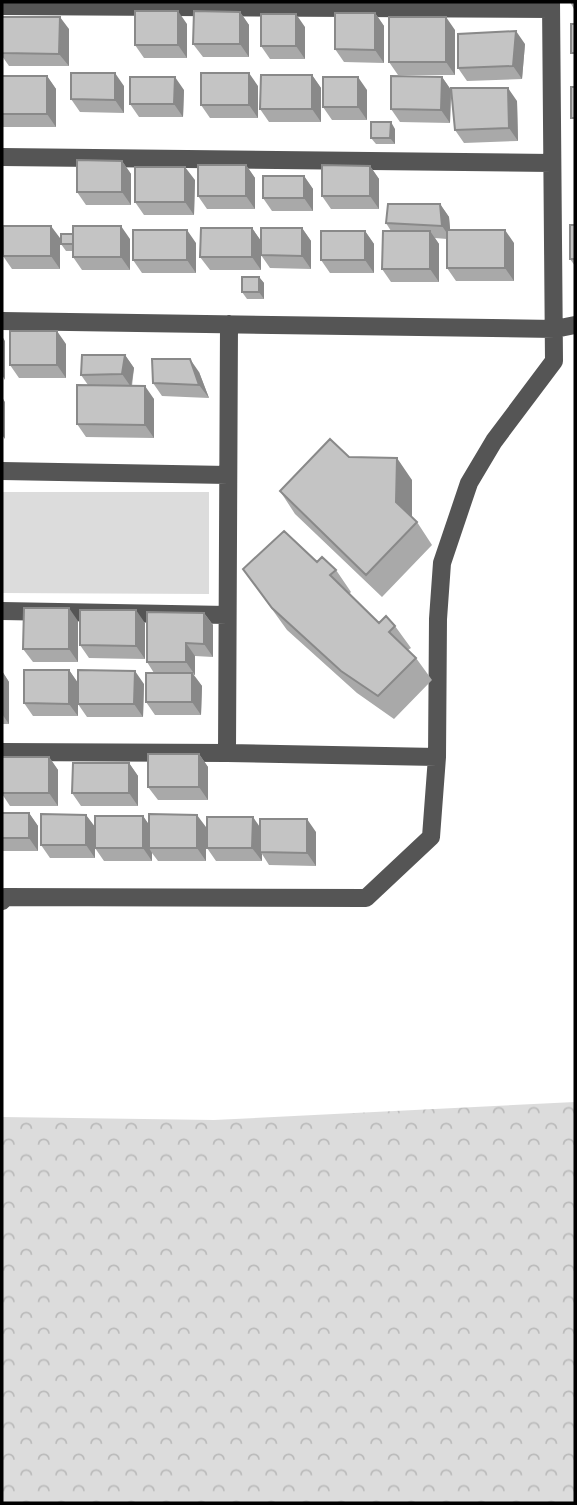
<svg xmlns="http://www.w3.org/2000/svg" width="577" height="1505" viewBox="0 0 577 1505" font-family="'DM Sans',sans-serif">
  <defs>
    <pattern id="forest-crowns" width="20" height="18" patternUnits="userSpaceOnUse" patternTransform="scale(1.75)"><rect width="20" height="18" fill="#dcdcdc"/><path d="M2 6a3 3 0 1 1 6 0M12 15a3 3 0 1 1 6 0" fill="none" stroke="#bbb"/></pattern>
  </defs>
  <rect width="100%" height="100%" fill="#fff"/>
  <path fill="url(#forest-crowns)" d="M575 1102V1503H2V1117L214 1120Z"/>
  <path fill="#dcdcdc" d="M2 492H209V594L2 593Z"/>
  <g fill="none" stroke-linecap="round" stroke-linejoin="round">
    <path stroke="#555" stroke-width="18" d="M2 6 551 9
      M2 157 552 163
      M2 321 555 329 575 325
      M2 471 228 475
      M2 611 227 615
      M2 752 227 753 437 757
      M227 753 229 324
      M2 901 5 897 366 898 431 837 437 757 438 619 442 563 469 483 494 441 554 361 551 2"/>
  </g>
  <path fill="#a9a9a9" d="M570 2H575V9H574Z
    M240 12 249 25V57H203L193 44Z
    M375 13 384 26V63L344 62 335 49Z
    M2 17 69 29V66H9L2 56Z
    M187 24V58H144L135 45Z
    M305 27V59H270L261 46Z
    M455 30V75H398L389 62Z
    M525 44 522 79 467 81 458 68Z
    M312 75 321 88V122H269L260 109Z
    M2 76H47L56 89V127H2Z
    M442 77 451 90 450 123 400 122 391 109Z
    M124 86V113L80 112 71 99Z
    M258 86V118H210L201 105Z
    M184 90 183 117H139L130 104Z
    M367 90V120H332L323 107Z
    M517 101 518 141 464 143 455 130Z
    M395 129V144H376L371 138Z
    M122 161 131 174V205H86L77 192Z
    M246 165 255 178V209H207L198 196Z
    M370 166 379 179V209H331L322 196Z
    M304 176 313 189V211H272L263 198Z
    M195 180 194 215H144L135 202Z
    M440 204 449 217 450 230 514 243V281H456L447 268V239L435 238 439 244V282H391L382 269 391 231 386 223Z
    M575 225V266L570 259Z
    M252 228 261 241V270H210L200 257Z
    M302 228 311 241V269L270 268 261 255Z
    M365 231 374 244V273H330L321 260Z
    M60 238V269H12L3 256Z
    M130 239V270H82L73 257V251H66L61 244Z
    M196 243V273H142L133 260Z
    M259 277 264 283V299H247L242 292Z
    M66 344V378H19L10 365Z
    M125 355 134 368 132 386 154 399V438L86 437 77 424 88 385 81 375Z
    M199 372 209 398 162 396 153 383Z
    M349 457 412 480V518L417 522 432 545 382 597 295 514 280 491Z
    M317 562 336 570 351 592 349 594 379 623 395 626 411 648 408 650 416 658 432 680 394 719 357 693 287 630 243 569Z
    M204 613 213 625V657L195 656V675H194L202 686 201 715H155L146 702 154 673 147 662Z
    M78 621V662H33L23 649Z
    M145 623V659L89 658 80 645Z
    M69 670 78 683V716H33L24 703Z
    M2 671 9 682V724H2Z
    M144 684 143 717H87L78 704Z
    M199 754 208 767V800H158L148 787Z
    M2 757H49L58 770V806H10L2 794Z
    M129 763 138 776V806H81L72 793Z
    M2 813H29L38 826V851H2Z
    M86 815 95 827V858H50L41 845Z
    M143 816 149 825 206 827V861H158L152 853V861H104L95 848Z
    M260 828 316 832V866L269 865 262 854V861H216L207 848Z"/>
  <path fill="#898989" d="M178 11 187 24V58L178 45Z
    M240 12 249 25V57L240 44Z
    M375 13 384 26V63L375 50Z
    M296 14 305 27V59L296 46Z
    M60 17 69 29V66L59 54Z
    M446 17 455 30V75L446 62Z
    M516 31 525 44 522 79 513 66Z
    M115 73 124 86V113L115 100Z
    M249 73 258 86V118L249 105Z
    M312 75 321 88V122L312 109Z
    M47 76 56 89V127L47 114Z
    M175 77 184 90 183 117 174 104Z
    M358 77 367 90V120L358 107Z
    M442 77 451 90 450 123 441 110Z
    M508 88 517 101 518 141 509 128Z
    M391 122 395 129V144L390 138Z
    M122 161 131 174V205L122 192Z
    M246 165 255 178V209L246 196Z
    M370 166 379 179V209L370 196Z
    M185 167 195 180 194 215 185 202Z
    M304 176 313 189V211L304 198Z
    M440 204 449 217 451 239 442 226Z
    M51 226 60 238V269L51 256Z
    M121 226 130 239V270L121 257Z
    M252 228 261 241V270L252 257Z
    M302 228 311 241V269L302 256Z
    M187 230 196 243V273L187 260Z
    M505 230 514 243V281L505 268Z
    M365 231 374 244V273L365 260Z
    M430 231 439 244V282L430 269Z
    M259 277 264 283V299L259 292Z
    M57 331 66 344V378L57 365Z
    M2 336 5 341V380L2 375Z
    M125 355 134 368 131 387 122 374Z
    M190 359 199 372 209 398 199 385Z
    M145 386 154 399V438L145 425Z
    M2 397 5 402V439L2 435Z
    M397 458 412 480V524L396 502Z
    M69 608 78 621V662L69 649Z
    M136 610 145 623V659L136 646Z
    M204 613 213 625V657L204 644Z
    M2 618 3 620V664L2 662Z
    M186 643 195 656V675L186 662Z
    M69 670 78 683V716L69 704Z
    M2 671 9 682V724L2 714Z
    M135 671 144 684 143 717 134 704Z
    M192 673 202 686 201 715 192 702Z
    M199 754 208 767V800L199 787Z
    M49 757 58 770V806L49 793Z
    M129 763 138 776V806L129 793Z
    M29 813 38 826V851L29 838Z
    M86 815 95 827V858L86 845Z
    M197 815 206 827V861L197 848Z
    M143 816 152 829 149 848 152 853V861L143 848Z
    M253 817 262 830 260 852 262 854V861L252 848Z
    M307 819 316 832V866L307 853Z"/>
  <path fill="#c4c4c4" stroke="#898989" stroke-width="2" d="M135 11H178V45H135Z
    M194 11 240 12V44H193Z
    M335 13H375V50L335 49Z
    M261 14H296V46H261Z
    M2 17H60L59 54 2 53Z
    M389 17H446V62H389Z
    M571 24H575V53H571Z
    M516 31 513 66 458 68V34Z
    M71 73H115V100L71 99Z
    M201 73H249V105H201Z
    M261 75H312V109H260Z
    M2 76H47V114H2Z
    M391 76 442 77 441 110 391 109Z
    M130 77H175L174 104H130Z
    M323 77H358V107H323Z
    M571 87H575V118H571Z
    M451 88H508L509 128 455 130Z
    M371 122H391L390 138H371Z
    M77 160 122 161V192H77Z
    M198 165H246V196H198Z
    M322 165 370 166V196H322Z
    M135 167H185V202H135Z
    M263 176H304V198H263Z
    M388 204H440L442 226 386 223Z
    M570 225H575V259H570Z
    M3 226H51V256H3Z
    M73 226H121V257H73Z
    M201 228H252V257H200Z
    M261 228H302V256L261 255Z
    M133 230H187V260H133Z
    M447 230H505V268H447Z
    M321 231H365V260H321Z
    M383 231H430V269H382Z
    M61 234H73V244H61Z
    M242 277H259V292H242Z
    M10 331H57V365H10Z
    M82 355H125L122 374 81 375Z
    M152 359H190L199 385 153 383Z
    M77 385 145 386V425L77 424Z
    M330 439 349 457 397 458 396 502 417 522 366 575 280 491Z
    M284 531 317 562 322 557 336 570 330 575 379 623 386 616 395 626 389 632 416 658 378 696 341 671 272 608 243 569Z
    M24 608H69V649H23Z
    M80 610H136V646L80 645Z
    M147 612 204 613V644L186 643V662H147Z
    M24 670H69V704L24 703Z
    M78 670 135 671 134 704H78Z
    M146 673H192V702H146Z
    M148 754H199V787H148Z
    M2 757H49V793H2Z
    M73 763H129V793H72Z
    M2 813H29V838H2Z
    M41 814 86 815V845H41Z
    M149 814 197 815V848H149Z
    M95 816H143V848H95Z
    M207 817H253L252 848H207Z
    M260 819H307V853L260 852Z"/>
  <rect width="577" height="1505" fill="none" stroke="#000000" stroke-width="7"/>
</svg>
